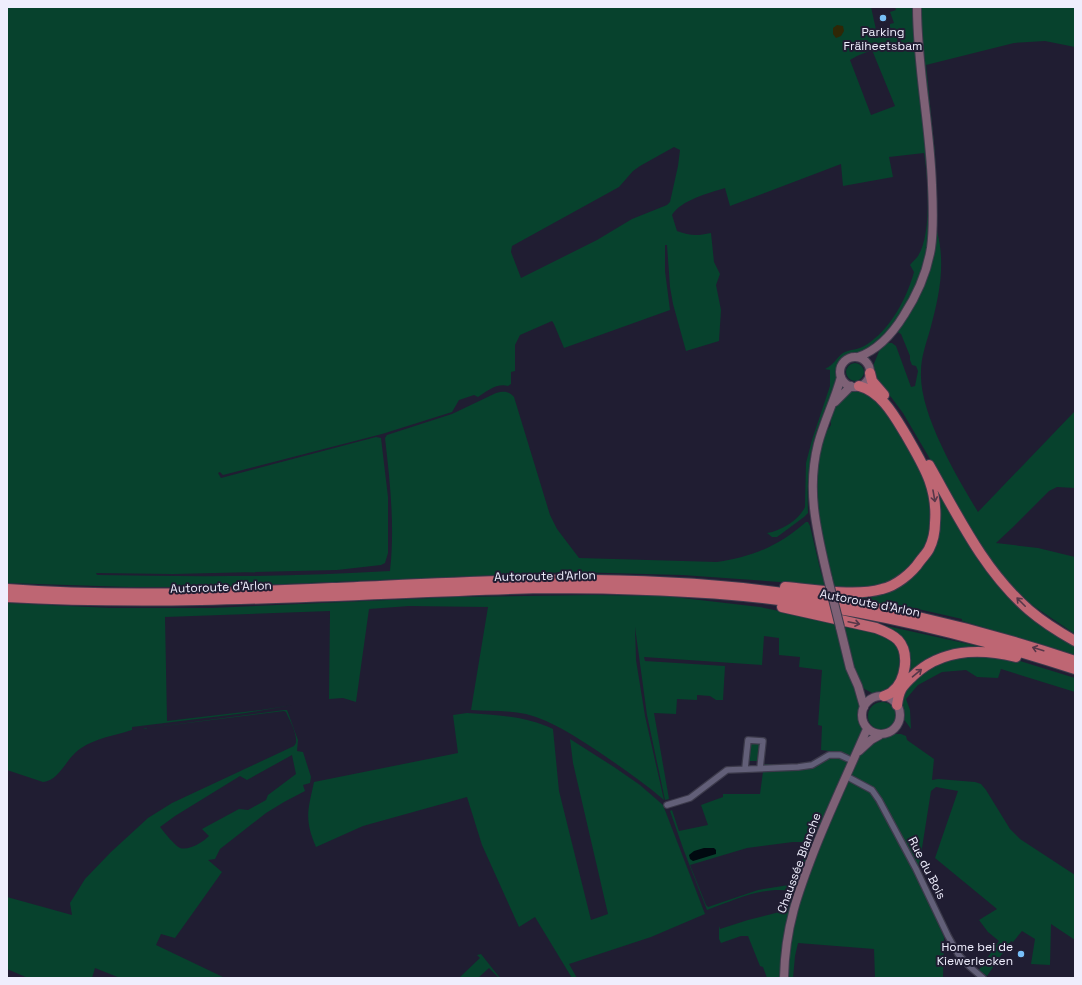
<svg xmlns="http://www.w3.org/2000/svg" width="1082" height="985" viewBox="0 0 1082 985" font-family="'Space Grotesk',sans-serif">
  <rect width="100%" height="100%" fill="#201d32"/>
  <path fill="#07422d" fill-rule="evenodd" d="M7 7H871L877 34 890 28V24L894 23 890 12 896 10 895 7H1075V47L1045 41 1014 43 926 65 935 153 937 231C946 265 939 297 930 330 926 344 921 357 921 372 919 413 957 477 978 512L1075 411V488L1057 487 1049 491 1013 527 996 543 1038 548 1075 557V634L1032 605 1012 587 988 558 903 413 891 397 877 385 873 366 882 344C875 347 866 353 859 354 853 355 848 354 842 359 834 368 839 378 836 388 832 403 822 416 817 430 808 457 807 485 808 513L804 517 777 537H772L767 533C781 531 799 520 805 507L806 463 812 440 830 386V370L825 369C834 365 836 358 843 353 850 349 859 350 866 345 890 330 907 298 914 272L910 265C912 262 916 259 918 256 932 234 928 178 924 153L889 157 893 177 843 186 841 164 730 206 725 188C709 193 681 200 672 215L677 231C690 236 697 236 711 233L714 262 720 274 716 285 721 310 719 341 686 351 673 304 670 287 667 245H665V271L670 310 564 348 554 324 552 321 520 335 515 345V371L511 372V384L508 386C497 383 487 391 478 397L474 395 459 400 452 412 382 434 223 475 220 472 218 473 221 478 376 437 381 438 388 497V553L385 563 381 565 337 570 173 574 96 573 97 575C195 577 293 577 390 571 395 526 390 482 385 438L387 435 452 414 496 393C504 391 509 391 514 397L550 515 557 529 579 558 717 562C752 557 779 546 806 522H808L810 526 821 573 826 586 794 583 682 575 570 572 210 587H128L7 583ZM872 50 895 106 871 115 850 60 857 56ZM674 147 680 150 678 166 670 202 667 205 632 219 597 240 521 278 511 252 512 246 619 187 633 171 640 166ZM894 330 901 334 910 356V360L912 365 916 366 918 371 915 386 911 387 896 346 892 343H882Z
    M846 372a9 9 0 1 1 18 0a9 9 0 1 1-18 0Z
    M852 390H860L868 391 894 421 922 471 930 493 931 532 921 555 897 578 874 588H834L818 516 816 498V468L823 436 831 425C829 409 841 401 852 390Z
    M932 477 953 517 980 563 992 578 1064 641 1075 646V655L1054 648 962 621V619L909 607 884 604 829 594 884 591 932 549Z
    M593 595 665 596 760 607 876 631 895 642 900 653 902 665 896 681 884 694 872 693 859 686 861 703 860 715 864 736 858 752 879 737H887L893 734H901L906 736 907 740 934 759 932 780 938 779 975 782 981 784 986 790 1010 829 1020 839 1075 875V940L1051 924 1050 965 1031 964 1035 939 1022 931 1013 942 1011 941 987 976 979 970 999 941 988 932 979 920 997 909 935 858 958 791 936 787 931 791 919 867 917 869 926 896 944 937 943 978H875L874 949 798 943 795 956 793 978H767L763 967 760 966 748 936H741L721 943 719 939V926L720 929 748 920 787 910 792 891C763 886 735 900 707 910L684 851 670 811 672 810 679 831 708 825 701 805 723 797V794H760L764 764C779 764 798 767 812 762 818 760 823 757 829 755V751L821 750 822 726 818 725 822 670 799 667 800 657 779 655V638L764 636 762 665 644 657 645 661 725 666 723 700H716L710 696 697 695V700L677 699 676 714 654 713 669 799 665 800 647 715 635 627 636 660 645 716 664 800C643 782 621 767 599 752 576 737 553 721 526 714 507 710 489 711 471 710L488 607 409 606 369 609 356 702 343 698 329 699 330 611 165 617 167 721 261 710 293 705 246 713 132 727V730C113 736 90 739 75 753 65 762 58 781 43 782L7 770V603L110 608H211L455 597ZM793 842H810L794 882 789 885 758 890 708 907 706 905 690 865 747 848Z
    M832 614 879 622 878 624 991 649 954 652 901 684 900 639Z
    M961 656 1004 657 1020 661 1075 678V692L1001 669 998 678 977 677 966 670 942 672 918 685 906 699 910 710 911 729 903 718 900 702 902 693 928 668Z
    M868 716a14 14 0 1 1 28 0a14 14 0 1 1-28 0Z
    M284 710H287L298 740 297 751 303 752 311 777 310 783 303 785 305 791 284 802 266 813 220 849 215 859 208 860 222 872 175 938 161 934 156 945 225 978H120L95 968 92 978H28L7 969V897L72 915 70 903 85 879 111 852 148 818 172 803 294 746 296 743C297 733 290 721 286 712L284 711 140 729ZM292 755 296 774 268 795 266 800 248 810 239 809 202 829 209 836C203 842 189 851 180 848 174 845 165 833 160 827L175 816 240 776 247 780Z
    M467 713C496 715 526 716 553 729L559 791 591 920 608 914 573 763 570 739 614 767 640 785 663 805 705 914 651 937 569 964 577 978H572L535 917 519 927 482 845 467 797 363 826 316 847C304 819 308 810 314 782L458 753 453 715Z
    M748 740 763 741 761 761H746Z
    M481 954 500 978H499L489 968 478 978H459L480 958 477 955Z"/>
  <path fill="#2f2706" d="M837 25 843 26 844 31 841 36 836 38 833 34V28Z"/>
  <path fill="#010910" d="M704 848H714L716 850V854L693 861 690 859 689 855 694 851Z"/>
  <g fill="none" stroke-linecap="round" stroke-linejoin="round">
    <g stroke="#3c3a4b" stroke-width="8">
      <path id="street" d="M745 768 748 740 763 741 760 768
        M846 776 872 790 879 800 916 869 948 936 958 954 970 967 983 978
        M667 805 690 798 727 770 798 767 812 765 829 755H840L853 761"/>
    </g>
    <g stroke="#3c3a4b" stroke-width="10">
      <path id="secondary" d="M858 357C878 350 893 333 904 315 917 295 927 272 931 248 934 227 933 206 932 185 930 125 917 67 917 7
        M840 372a15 15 0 1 1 30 0a15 15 0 1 1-30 0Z
        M835 402 851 386
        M828 579C817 532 806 491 818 444 824 421 835 400 841 377
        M840 627 850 668 858 686 864 707
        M862 715a19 19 0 1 1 38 0a19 19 0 1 1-38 0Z
        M859 751 871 740 880 735
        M784 978C785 927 798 892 816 846 832 806 850 768 867 729"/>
    </g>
    <g stroke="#3c3a4b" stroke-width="12">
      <path id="highway" d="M870 373 872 381 884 395
        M929 465C958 516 984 571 1029 610 1043 622 1059 632 1075 641
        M785 587C813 589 855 597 882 589 896 586 912 573 920 561 923 557 927 553 929 549 933 541 935 531 935 523 938 487 923 465 906 435 895 417 882 392 859 386
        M7 589C115 597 223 593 332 588 402 585 472 581 542 580 632 579 723 583 812 597 902 611 989 632 1075 661
        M7 597C185 607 362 593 540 588 615 588 689 590 763 598 870 610 974 636 1075 669
        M782 607 876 628C884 631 892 634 898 640 910 653 906 681 892 692 890 694 886 695 884 696
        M897 705C899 690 902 686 913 676 941 649 980 648 1016 657"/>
    </g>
    <use href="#street" stroke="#625f78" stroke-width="5.5"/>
    <use href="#secondary" stroke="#7e6176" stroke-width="8"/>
    <use href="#highway" stroke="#be6673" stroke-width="10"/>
    <g stroke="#3c3a4b" stroke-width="10" stroke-linecap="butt">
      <path id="secondary-bridge" d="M828 579 840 627"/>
    </g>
    <use href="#secondary-bridge" stroke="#7e6176" stroke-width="8"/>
  </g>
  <defs><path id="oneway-shaft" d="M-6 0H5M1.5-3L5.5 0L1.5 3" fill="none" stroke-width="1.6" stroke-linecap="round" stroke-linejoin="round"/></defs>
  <g stroke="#573749">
    <use href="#oneway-shaft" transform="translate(934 496) rotate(80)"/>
    <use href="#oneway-shaft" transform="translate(1021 602) rotate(-135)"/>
    <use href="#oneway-shaft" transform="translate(854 623) rotate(12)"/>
    <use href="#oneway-shaft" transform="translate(1038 649) rotate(-163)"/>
    <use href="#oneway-shaft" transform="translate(917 673) rotate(-40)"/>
  </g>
  <g fill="#78bff8" stroke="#201d32" stroke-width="1.5">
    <circle cx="883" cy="18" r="4"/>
    <circle cx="1021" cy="954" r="4"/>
  </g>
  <g text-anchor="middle" stroke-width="4" stroke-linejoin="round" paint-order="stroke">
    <g font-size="12" fill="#efeefd" stroke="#201d32">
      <text x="883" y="36">Parking<tspan x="883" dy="14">Fräiheetsbam</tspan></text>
      <text x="1013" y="951" text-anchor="end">Home bei de<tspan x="1013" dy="14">Kiewerlecken</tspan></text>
    </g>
    <g font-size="12" fill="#efeefd" stroke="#201d32">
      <text transform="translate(545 576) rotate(-1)" y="4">Autoroute d'Arlon</text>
      <text transform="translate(221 587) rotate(-2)" y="4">Autoroute d'Arlon</text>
      <text transform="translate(870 603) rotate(11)" y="4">Autoroute d'Arlon</text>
      <text transform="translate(799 863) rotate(-70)" y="4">Chaussée Blanche</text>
      <text transform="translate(927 868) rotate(63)" y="4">Rue du Bois</text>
    </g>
  </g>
  <rect width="1082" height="985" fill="none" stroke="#efeefd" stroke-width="16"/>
</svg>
